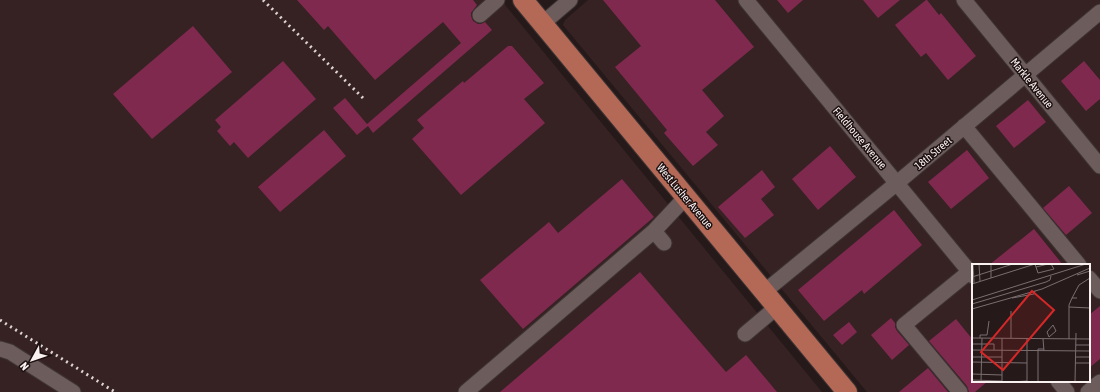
<svg xmlns="http://www.w3.org/2000/svg" width="1100" height="392" viewBox="0 0 1100 392" font-family="'Asap Condensed',sans-serif">
  <rect width="100%" height="100%" fill="#26191a"/>
  <path fill="#362223" fill-rule="evenodd" d="M0 0H501L822 392H0Z
    M588 0H1100V392H867L563 25 565 20ZM973 265H1089V381H973Z"/>
  <path fill="#7f294e" d="M297 0H473L477 5 471 13V16L473 21 478 24H481L485 22 492 30 373 133 368 126 357 135 333 108 345 98 367 124 461 43 443 22 375 80 328 26 324 30Z
    M603 0H715L754 47 702 90 724 116 706 132 718 145 693 166 664 133 667 130 615 67 641 46Z
    M777 0H803L788 13Z
    M863 0H900L878 18Z
    M926 0H927L939 15 941 13 976 56 948 80 926 53 921 57 895 25Z
    M193 26 232 72 152 139 113 94Z
    M508 46H512L544 83 524 99 545 123 461 195 412 139 424 128 417 120 463 81 464 83Z
    M283 61 316 99 248 158 234 142 230 146 217 131 221 127 215 120Z
    M1084 61 1100 80V99L1086 111 1061 81Z
    M1028 100 1046 122 1014 148 996 126Z
    M324 130 346 156 280 212 258 187Z
    M830 146 856 177 818 210 792 179Z
    M967 150 989 178 951 209 928 182Z
    M762 170 775 187 761 199 774 215 745 238 718 207Z
    M622 179 654 217 523 329 480 280 549 222 558 233Z
    M1069 186 1092 213 1066 235 1043 208Z
    M894 210 922 245 864 294 862 290 824 321 798 290Z
    M1034 229 1063 265H989Z
    M640 272 726 372 746 355 777 392H500Z
    M1100 306V359L1089 368V315Z
    M891 318 895 323V327L897 331 909 345 892 360 871 335Z
    M956 319 973 340V381H988L975 392H969L967 386 929 341Z
    M849 322 857 332 842 345 833 335Z
    M928 368 948 392H899Z"/>
  <g fill="none" stroke-linecap="round" stroke-linejoin="round">
    <g stroke="#3e3434" stroke-width="17">
      <path id="minor" d="M746 0 973 276
        M964 0 1100 166
        M480 15 497 0
        M542 24 570 0
        M964 126 1079 265
        M654 231 664 243
        M1089 278 1100 291
        M764 292 897 183 1100 12
        M745 334 777 307
        M0 349 10 352 73 392
        M1058 381 1067 392
        M466 392 654 231 686 197
        M960 392 904 325 969 272
        M1088 392 1100 382"/>
    </g>
    <g stroke="#3e3434" stroke-width="22">
      <path id="major" d="M523 0 847 392"/>
    </g>
    <use href="#minor" stroke="#6c5c5c" stroke-width="15"/>
    <use href="#major" stroke="#b46856" stroke-width="20"/>
    <path stroke="#ddd3d3" stroke-width="3" stroke-dasharray="2 4" stroke-linecap="butt" d="M263 0 363 98
      M0 320 115 392"/>
  </g>
  <g text-anchor="middle" stroke-width="3" stroke-linejoin="round" paint-order="stroke">
    <g font-size="11" fill="#f9f0f0" stroke="#1d1011">
      <text transform="translate(1032 83) rotate(51)" y="4">Markle Avenue</text>
      <text transform="translate(860 138) rotate(50)" y="4">Fieldhouse Avenue</text>
      <text transform="translate(933 153) rotate(-40)" y="4">18th Street</text>
      <text transform="translate(685 196) rotate(50)" y="4">West Lusher Avenue</text>
    </g>
  </g>
  <g transform="translate(972 264)">
    <rect width="118" height="118" fill="#26191a"/>
    <path fill="none" stroke="#7a6f70" stroke-width="1" d="M1 0 2 19M7 0 8 17M19 0V14M63 0 66 9 82 5 79 0M64 3 76 0M105 11 118 7M0 13 41 0M0 20 63 0M40 34 62 30 63 27M100 34 107 21 118 14M0 36 114 0M0 40 74 18 78 16 79 12M97 43 118 44M0 45 70 25 118 4M39 47V74M77 73 75 68 81 61 84 67 77 73M0 74 118 75M8 74V71H15L17 57M55 74V118M71 75 72 87M97 75V41L100 34H105M0 80H22V86M104 81H118M0 86 118 87M0 93H30M103 93H118M0 98 55 99M103 99H118M0 110 30 111M0 116 30 117M9 118 10 74M30 118V74M40 118 55 117M66 118V85H72M103 118 104 69"/>
    <path fill="#d62828" fill-opacity="0.15" stroke="#d62828" stroke-width="2" d="M60 27 82 46 31 106 9 88Z"/>
    <rect width="118" height="118" fill="none" stroke="#f9f0f0" stroke-width="2"/>
  </g>
  <g transform="translate(32 360) rotate(230)" stroke="#1d1011" stroke-width="3" paint-order="stroke">
  <path d="M0-3L7 15L0 10L-7 15Z" fill="#f9f0f0"/>
  <text y="-6" font-size="11" font-weight="bold" text-anchor="middle" fill="#f9f0f0">N</text>
  </g>
</svg>
